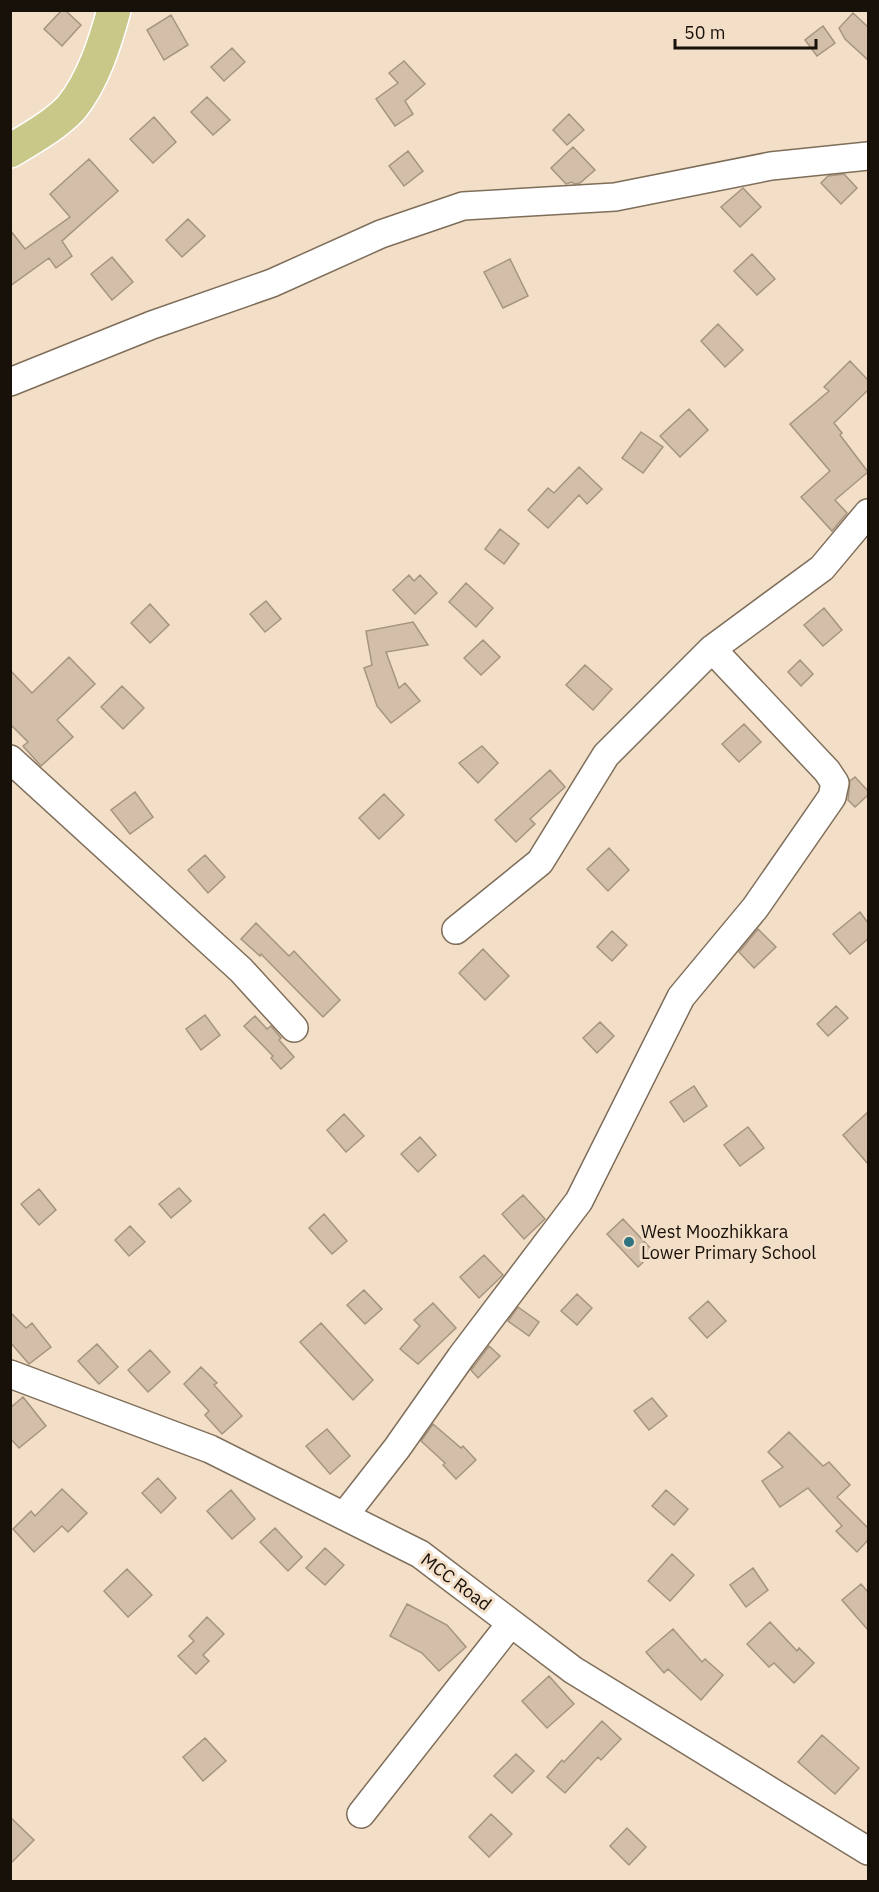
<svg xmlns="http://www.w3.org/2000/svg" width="879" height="1892" viewBox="0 0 879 1892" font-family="'IBM Plex Sans',sans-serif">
  <rect width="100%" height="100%" fill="#f3dfc8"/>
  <path fill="#d3bfa9" stroke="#a7947f" stroke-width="1.5" d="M62 10H65L81 25 62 46 44 29Z
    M853 13 868 27V60L845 39 839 28Z
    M171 15 188 45 164 60 147 30Z
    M823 26 835 43 817 56 805 40Z
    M232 48 245 62 224 81 211 67Z
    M404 61 425 84 405 101 413 114 395 126 376 99 398 83 389 73Z
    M207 97 230 120 213 135 191 112Z
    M569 114 584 130 567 145 553 130Z
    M154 117 176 142 153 163 130 139Z
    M573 147 595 170 580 183 574 184 572 182 566 184 551 168Z
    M408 151 423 171 404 186 389 166Z
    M89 159 118 191 62 241 72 256 56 268 49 258 10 286V230L25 249 70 217 50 194Z
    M844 174 857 188 841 204 821 183 828 176Z
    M743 188 761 207 740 227 721 207Z
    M188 219 205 236 182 257 166 240Z
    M752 254 775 279 757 295 734 271Z
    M112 257 133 282 112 300 91 274Z
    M510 259 528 296 503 308 484 272Z
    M718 324 743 350 725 367 701 341Z
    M850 361 868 380V390L834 423 842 433 840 435 868 472 835 500 847 513 832 531 801 497 830 471 790 424 829 391 824 387Z
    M689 409 708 430 680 457 660 436Z
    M641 432 663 447 643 473 622 458Z
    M579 467 602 489 587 504 579 495 548 528 528 510 548 488 554 493Z
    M500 529 519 544 504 564 485 549Z
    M409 575 414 581 420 575 437 593 415 614 393 590Z
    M466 583 493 608 476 627 449 602Z
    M266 601 281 619 265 632 250 614Z
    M150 604 169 625 150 643 131 623Z
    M824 608 842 630 823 646 804 625Z
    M413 622 428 645 386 652 399 688 405 683 420 701 391 723 377 706 364 668 372 665 366 631Z
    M483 640 500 657 481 675 464 658Z
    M69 657 95 684 57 720 73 737 41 766 23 746 28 742 10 724V670L32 693Z
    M800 660 813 674 801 686 788 672Z
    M585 665 612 689 593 710 566 685Z
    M122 686 144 708 123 729 101 707Z
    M744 724 761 742 739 762 722 744Z
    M482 746 498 763 478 783 459 763Z
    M550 770 565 787 530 819 535 824 516 842 495 820Z
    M855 777 868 791V795L855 807 848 800 850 781Z
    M135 792 153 817 130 834 111 810Z
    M384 794 404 815 379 839 359 818Z
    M609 848 629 870 608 891 587 869Z
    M205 855 225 877 208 893 188 870Z
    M860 912 868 923V939L850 954 833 934Z
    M256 923 289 956 294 951 340 1000 323 1017 261 954 260 956 241 939Z
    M758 929 776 947 754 968 739 952Z
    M612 931 627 945 612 961 597 947Z
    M483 949 509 976 485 1000 459 973Z
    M836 1006 848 1018 828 1036 817 1024Z
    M205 1015 220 1035 201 1050 186 1029Z
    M255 1016 267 1029 271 1026 281 1038 279 1040 294 1057 281 1069 271 1058 273 1056 244 1026Z
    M600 1022 614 1036 597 1053 583 1038Z
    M694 1086 707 1106 684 1122 670 1102Z
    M868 1112V1164L843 1135Z
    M344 1114 364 1136 346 1152 327 1130Z
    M748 1127 764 1148 740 1166 724 1145Z
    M420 1137 436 1155 418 1172 401 1154Z
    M179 1188 191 1201 171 1218 159 1204Z
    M39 1189 56 1210 39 1225 21 1204Z
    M523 1195 545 1219 524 1239 502 1214Z
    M324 1214 347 1241 332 1254 309 1228Z
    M623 1219 654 1252 638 1267 607 1234Z
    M130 1226 145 1242 129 1256 115 1240Z
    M484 1255 503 1275 479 1298 460 1277Z
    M364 1290 382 1309 365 1324 347 1305Z
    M577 1294 592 1308 577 1325 561 1311Z
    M708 1301 726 1321 707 1338 689 1318Z
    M433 1303 456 1328 418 1364 400 1349 420 1326 414 1320Z
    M518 1307 539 1322 529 1336 508 1321Z
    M10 1312 26 1328 32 1323 51 1347 29 1364 10 1342Z
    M321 1323 373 1380 353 1400 300 1342Z
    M97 1344 118 1367 99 1384 78 1361Z
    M489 1346 500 1356 478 1378 471 1370Z
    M150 1350 170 1372 148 1392 128 1370Z
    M201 1367 217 1383 214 1385 242 1416 222 1434 205 1415 209 1411 184 1384Z
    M23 1397 46 1426 19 1448 10 1438V1408Z
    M652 1398 667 1416 649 1430 634 1411Z
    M433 1424 461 1448 463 1446 476 1460 456 1479 443 1465 445 1463 421 1441Z
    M327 1429 350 1456 330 1474 306 1446Z
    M789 1432 823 1466 829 1462 850 1485 837 1497 868 1528V1540L857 1552 836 1531 842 1526 808 1488 780 1507 762 1481 783 1467 768 1452Z
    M158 1478 176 1498 161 1513 142 1493Z
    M62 1489 87 1513 68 1532 62 1526 34 1552 13 1529 31 1511 35 1516Z
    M231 1490 255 1519 232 1539 207 1511Z
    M666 1490 688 1509 674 1525 652 1506Z
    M275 1528 302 1557 288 1571 260 1542Z
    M325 1548 344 1565 325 1585 306 1568Z
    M672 1554 694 1575 670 1601 648 1581Z
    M753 1568 768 1590 746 1607 730 1585Z
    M127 1569 152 1595 128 1617 104 1591Z
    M861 1584 868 1592V1630L842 1600Z
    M407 1604 447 1625 466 1647 439 1671 422 1653 390 1636Z
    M207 1617 224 1634 203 1655 209 1661 196 1674 178 1656 194 1641 189 1636Z
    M770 1622 797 1651 799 1648 814 1663 794 1683 774 1663 769 1667 747 1644Z
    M673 1629 702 1662 705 1659 723 1675 701 1700 668 1669 664 1673 646 1652Z
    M549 1676 574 1704 547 1728 522 1701Z
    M602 1721 621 1739 601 1760 598 1757 565 1793 547 1777 562 1760 564 1762Z
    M822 1735 859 1768 835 1794 798 1762Z
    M205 1738 226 1761 203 1781 183 1757Z
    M516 1754 534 1771 512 1793 494 1776Z
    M491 1814 512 1834 489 1857 469 1837Z
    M10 1817 34 1840 10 1864Z
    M627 1828 646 1847 629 1865 610 1846Z"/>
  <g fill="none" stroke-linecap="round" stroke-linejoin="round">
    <g stroke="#7f6e5a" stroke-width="30">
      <path id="minor" d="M10 382 152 325 272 283 381 234 463 206 615 197 771 166 868 156
        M10 759 241 970 294 1028
        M456 930 540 862 606 755 712 649 822 568 868 513
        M10 1374 210 1449 420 1554 573 1670 868 1851
        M344 1516 397 1448 461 1357 579 1201 681 997 755 908 832 797 835 783 827 771 712 649
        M361 1814 511 1623"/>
    </g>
    <g stroke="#fff" stroke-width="36">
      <path id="major" d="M10 151C31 138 54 126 71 108 93 81 105 43 114 10"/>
    </g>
    <use href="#minor" stroke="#fff" stroke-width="27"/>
    <use href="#major" stroke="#c9c889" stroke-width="33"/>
  </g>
  <circle fill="#2d7480" stroke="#f3dfc8" stroke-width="2" cx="629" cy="1242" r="6"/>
  <g text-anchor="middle" stroke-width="6" stroke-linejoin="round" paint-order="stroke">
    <g font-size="18" fill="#18110a" stroke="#f3dfc8" text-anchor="start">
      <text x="641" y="1238">West Moozhikkara<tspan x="641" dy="21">Lower Primary School</tspan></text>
    </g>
    <g font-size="18" fill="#18110a" stroke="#f3dfc8">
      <text transform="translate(456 1582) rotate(37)" y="6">MCC Road</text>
    </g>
  </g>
  <rect width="879" height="1892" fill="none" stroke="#18110a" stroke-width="24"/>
  <path d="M675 39v9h141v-9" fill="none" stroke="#18110a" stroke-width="3"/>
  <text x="684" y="39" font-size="18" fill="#18110a" stroke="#f3dfc8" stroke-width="4.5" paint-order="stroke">50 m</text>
</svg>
